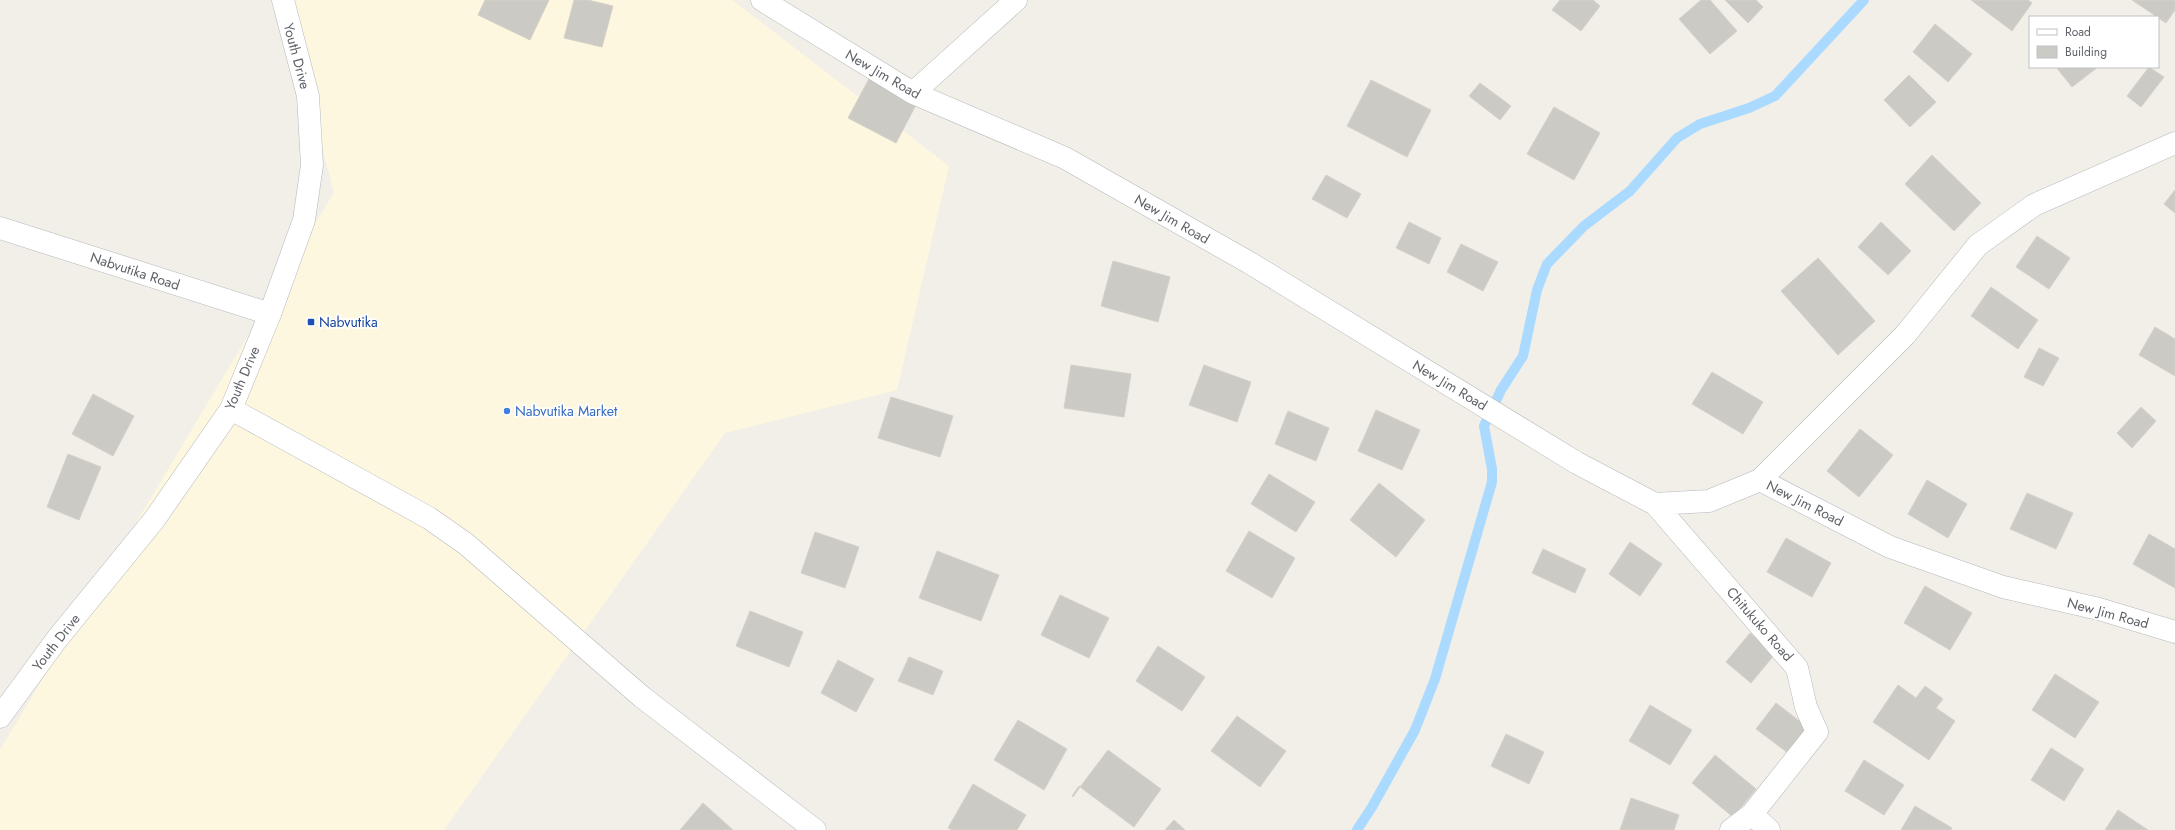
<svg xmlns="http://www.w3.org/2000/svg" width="2175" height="830" viewBox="0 0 2175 830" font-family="Jost,sans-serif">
  <rect width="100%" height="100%" fill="#f1efe8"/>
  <path fill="#fef7e0" d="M282 0H732L949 166 897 390 725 433 444 830H0V750L334 192Z"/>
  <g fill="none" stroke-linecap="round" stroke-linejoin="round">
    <path stroke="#aadaff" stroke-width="10" d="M1357 830 1372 807 1415 730 1435 679 1492 482V469L1484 426 1501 390 1523 356 1537 290 1547 264 1584 226 1630 191 1677 138 1700 124 1749 108 1775 96 1864 0"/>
  </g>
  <path fill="#cccac5" stroke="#d6d1c6" d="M485 0H549L530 40 478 15Z
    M574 0H588L613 6 602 47 564 38Z
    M1560 0H1593L1600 6 1581 31 1552 10Z
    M1701 0H1710L1737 31 1710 54 1679 19Z
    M1725 0H1756L1763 7 1748 23Z
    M1971 0H2028L2032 3 2012 31Z
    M2132 0H2175V10L2166 23Z
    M1935 24 1972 54 1948 82 1913 52Z
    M2056 67H2098L2072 87Z
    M2149 67 2164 77 2141 107 2127 96Z
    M1909 75 1936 102 1910 127 1884 100Z
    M870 77 917 103 896 143 848 118Z
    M1371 80 1431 110 1407 157 1347 126Z
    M1480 83 1511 106 1500 120 1469 96Z
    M1554 107 1600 133 1574 180 1527 154Z
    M1932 155 1981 203 1954 231 1905 184Z
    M1326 175 1361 194 1347 218 1312 199Z
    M2175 190V213L2164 204Z
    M1409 222 1441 238 1429 264 1396 248Z
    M1881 222 1911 251 1888 275 1858 247Z
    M2037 236 2070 258 2049 289 2016 267Z
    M1461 244 1498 262 1483 291 1447 272Z
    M1818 258 1875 321 1838 355 1781 291Z
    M1113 261 1170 277 1158 322 1101 306Z
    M1991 287 2038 320 2018 349 1971 316Z
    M2155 327 2175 339V376L2139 355Z
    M2039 348 2059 358 2043 386 2024 377Z
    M1071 365 1131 374 1124 417 1064 408Z
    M1204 365 1251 382 1237 422 1189 405Z
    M1712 372 1763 402 1743 434 1692 404Z
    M93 394 134 416 113 456 72 434Z
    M891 397 953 416 940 457 878 438Z
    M2141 407 2156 421 2132 448 2117 433Z
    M1376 410 1420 430 1402 470 1358 451Z
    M1288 411 1329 428 1316 461 1275 444Z
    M1860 429 1893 455 1859 497 1827 471Z
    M68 454 101 467 79 520 47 507Z
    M1269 474 1315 502 1296 532 1251 504Z
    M1927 480 1967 504 1948 538 1908 514Z
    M1379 483 1425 520 1396 557 1350 520Z
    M2027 493 2073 513 2056 549 2010 529Z
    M1249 531 1295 558 1272 598 1226 571Z
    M815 532 859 547 845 588 801 573Z
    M2149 534 2175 549V588L2133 564Z
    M1786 538 1831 563 1812 597 1767 572Z
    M1630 542 1662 564 1640 596 1609 574Z
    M1543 549 1586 569 1575 593 1532 573Z
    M937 551 999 575 981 621 919 598Z
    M1925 586 1972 613 1950 650 1904 623Z
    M1060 595 1109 618 1089 658 1041 635Z
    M750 611 803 632 789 667 736 646Z
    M1750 633 1775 654 1751 683 1726 662Z
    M1158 646 1205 677 1182 711 1136 681Z
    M909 657 943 671 933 695 898 681Z
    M838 660 874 679 856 712 821 693Z
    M2055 674 2099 702 2075 738 2032 710Z
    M1898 685 1916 698 1925 686 1943 699 1936 708 1955 721 1929 760 1873 722Z
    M1776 703 1811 730 1792 756 1756 729Z
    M1650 705 1692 730 1670 765 1629 741Z
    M1237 716 1286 751 1260 787 1211 751Z
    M1018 720 1067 749 1044 790 994 760Z
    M1506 734 1544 752 1529 784 1491 766Z
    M2051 748 2084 769 2064 801 2031 780Z
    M1108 750 1161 789 1134 827 1080 787Z
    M1715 755 1756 789 1733 817 1692 783Z
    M1864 760 1904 785 1884 815 1845 791Z
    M973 784 1026 815 1017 830H952L948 828Z
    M1079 786 1080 787 1073 797 1072 796Z
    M1631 798 1679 815 1674 830H1620Z
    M703 803 733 830H680Z
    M1915 806 1952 828 1951 830H1901Z
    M2118 810 2148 830H2105Z
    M1174 820 1185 830H1165Z"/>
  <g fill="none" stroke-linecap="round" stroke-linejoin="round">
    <g stroke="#b5b8bc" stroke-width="23">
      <path id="minor" d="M762 0 913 93 1065 158 1250 263 1577 463 1655 504 1709 501 1760 480 1905 335 1978 245 2034 205 2175 143
        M913 93 1016 0
        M231 409 429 518 466 544 642 697 815 830
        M1760 480 1890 547 2003 587 2099 609 2175 632
        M1655 504 1797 668 1806 707 1817 732 1752 814 1731 830
        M0 717 57 639 154 520 231 409 270 314
        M1752 814 1769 830"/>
    </g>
    <g stroke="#b5b8bc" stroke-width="23">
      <path id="tertiary" d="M0 228 270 314 304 220 312 165 308 96 283 0"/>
    </g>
    <use href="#minor" stroke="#fff" stroke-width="22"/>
    <use href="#tertiary" stroke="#fff" stroke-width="22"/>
  </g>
  <rect fill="#1a4fb4" stroke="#fff" stroke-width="1.5" x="307" y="318" width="8" height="8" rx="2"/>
  <circle fill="#3f7fe0" stroke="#fff" stroke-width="1.5" cx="507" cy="411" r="4"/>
  <g text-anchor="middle" stroke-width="3.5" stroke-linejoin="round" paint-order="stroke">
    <g font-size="14" fill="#5f6368" stroke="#fff">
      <text transform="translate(297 56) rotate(75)" y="5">Youth Drive</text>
      <text transform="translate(883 74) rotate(30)" y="5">New Jim Road</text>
      <text transform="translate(1172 219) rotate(30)" y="5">New Jim Road</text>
      <text transform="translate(135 271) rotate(18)" y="5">Nabvutika Road</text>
      <text transform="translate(242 378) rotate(-67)" y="5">Youth Drive</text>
      <text transform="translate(1450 385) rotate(31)" y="5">New Jim Road</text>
      <text transform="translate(1805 503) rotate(27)" y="5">New Jim Road</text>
      <text transform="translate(2108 613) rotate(15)" y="5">New Jim Road</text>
      <text transform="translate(1760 624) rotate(49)" y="5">Chitukuko Road</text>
      <text transform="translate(56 642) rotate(-52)" y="5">Youth Drive</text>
    </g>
    <g font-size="14" fill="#164399" stroke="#fff" text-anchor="start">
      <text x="319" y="327">Nabvutika</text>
    </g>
    <g font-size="14" fill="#366cbe" stroke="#fff" text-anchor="start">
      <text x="515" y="416">Nabvutika Market</text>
    </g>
  </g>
  <rect x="2029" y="16" width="130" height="52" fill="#ffffff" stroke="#bfc1c3"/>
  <rect x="2037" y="29" width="20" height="6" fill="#ffffff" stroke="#bfc1c3"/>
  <text x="2065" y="36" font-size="12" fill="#5f6368">Road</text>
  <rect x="2037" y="46" width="20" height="12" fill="#cccac5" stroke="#bfc1c3"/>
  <text x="2065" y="56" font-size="12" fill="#5f6368">Building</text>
</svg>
